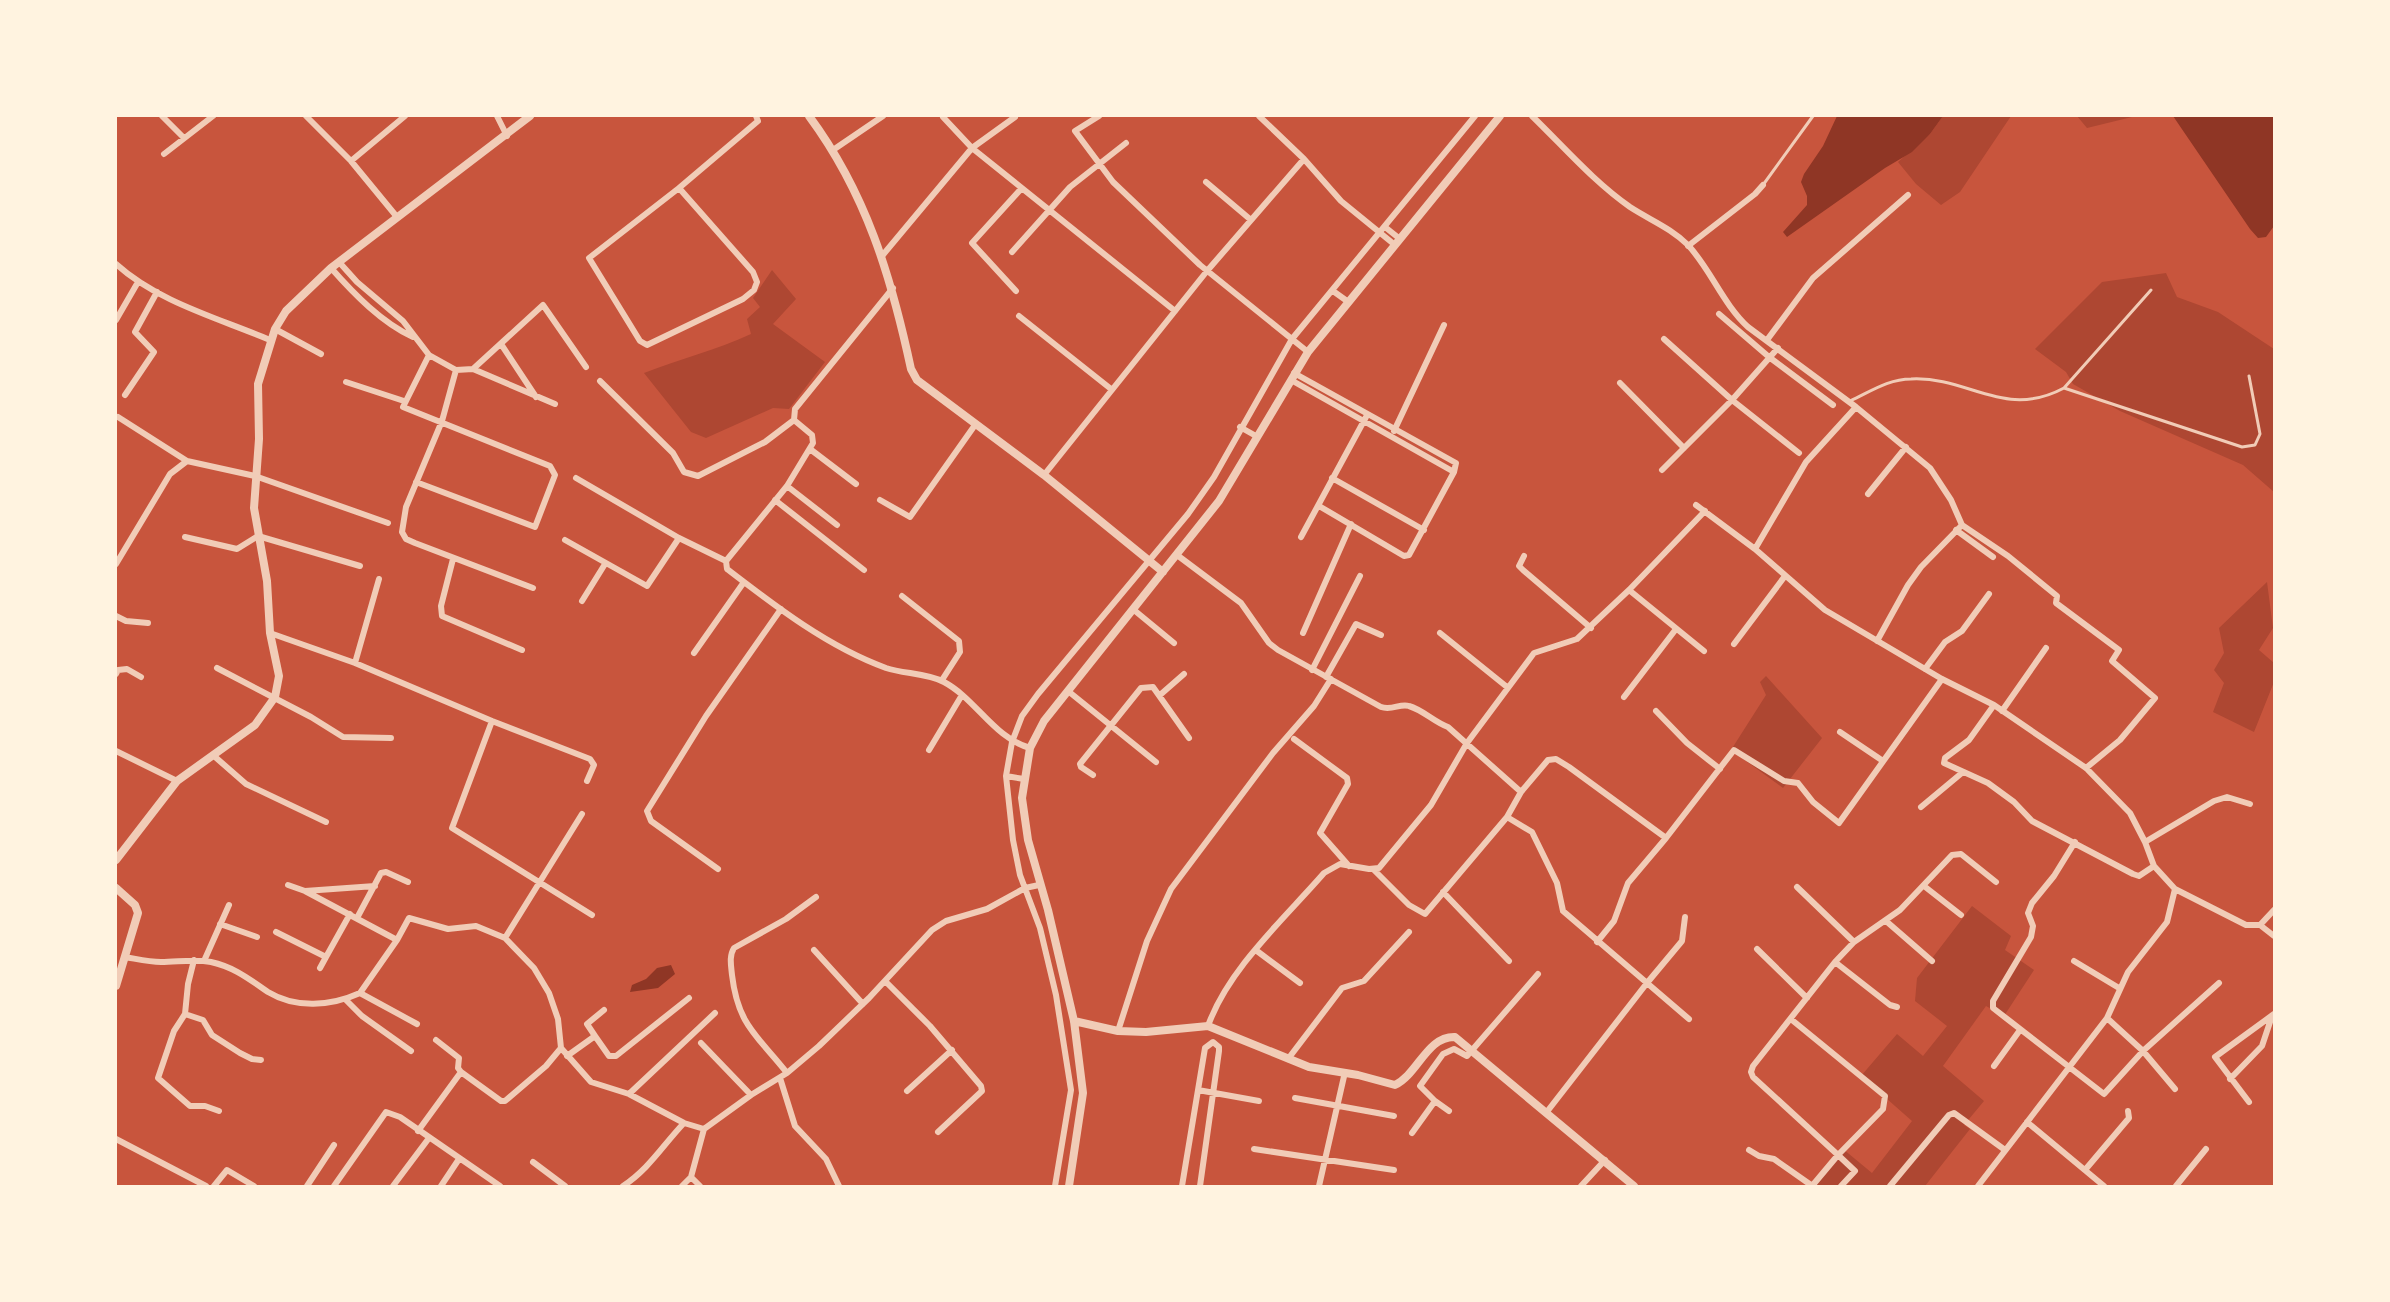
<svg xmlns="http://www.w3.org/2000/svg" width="2390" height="1302" viewBox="0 0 2390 1302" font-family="Barlow,sans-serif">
  <rect width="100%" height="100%" fill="#c8553d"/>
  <path fill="#ae4732" d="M1943 116H2011L1960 192 1941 205 1916 184 1898 162 1930 134Z
    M2077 116H2136L2087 128Z
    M772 270 796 299 773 324 825 362 789 409 773 408 706 438 691 432 644 373C680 359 716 350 751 334L747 319 760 307 753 298Z
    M2166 273 2177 297 2218 312 2274 349V492L2243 465 2120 411 2073 384 2066 372 2035 349 2102 282Z
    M2267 582 2273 628 2259 650 2274 663V682L2254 732 2213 712 2224 683 2214 670 2224 653 2219 628Z
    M1766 676 1822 738 1783 788 1731 750 1766 695 1760 682Z
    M1972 906 2011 936 2005 950 2034 970 2004 1016 1986 1006 1943 1066 1984 1101 1964 1125 1970 1129 1925 1186H1813L1843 1149 1872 1173 1912 1121 1861 1076 1897 1034 1923 1056 1947 1026 1915 1001 1917 978Z"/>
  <path fill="#8f3625" d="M1837 116H1943L1930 134 1912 152 1885 168 1787 237 1783 232 1807 205V196L1801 182 1804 174 1823 146Z
    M2173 116H2274V226L2266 237 2258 238 2250 229Z
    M671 965 675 974 658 988 630 992 632 985 646 979 657 968Z"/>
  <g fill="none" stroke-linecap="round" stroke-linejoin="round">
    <path stroke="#f1ccb7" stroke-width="3" d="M1763 185 1813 116
      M2064 388 2242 447 2255 445 2260 434 2249 376
      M1850 401C1870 392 1888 379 1911 379 1969 376 2004 420 2064 388L2151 290"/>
    <path stroke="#f1ccb7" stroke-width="6" d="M162 116 184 138
      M306 116 351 161 397 217
      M497 116 507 136
      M1099 116 1075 131 1113 182 1200 265 1308 352
      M1259 116 1304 159 1341 201 1395 245
      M1532 116C1564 147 1594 182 1630 207 1650 220 1671 228 1688 245 1711 270 1723 304 1748 327L1856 407 1930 468 1951 500 1962 525
      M943 117 972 148 1175 311
      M833 150 883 116
      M164 154 213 116
      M351 161 405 116
      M1206 182 1251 220
      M679 188 589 258 640 341 647 345 743 299 754 290 757 282 753 272 679 188 758 121 756 116
      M1385 227 1400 239
      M1688 246 1755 194 1763 185
      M1012 252 1070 187 1126 143
      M882 256 972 148 1015 117
      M339 262 357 282 403 321 429 355 456 370
      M116 264C158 302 218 318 270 340
      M331 268C354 294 382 323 413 337
      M1016 291 972 243 1021 189
      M1333 291 1347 301
      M1719 314 1769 357 1833 405
      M1019 316 1111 389
      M116 320 138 282
      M275 329 321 354
      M1664 339 1732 400 1799 453
      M1767 340 1813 278 1908 195
      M501 344 536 397
      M473 369 543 305 586 367
      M1291 380 1454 472 1456 463 1294 373
      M600 381 673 453 684 472 698 476 765 442 794 420
      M346 382 404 401
      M1620 383 1684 448
      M125 395 154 352 135 332 157 292
      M118 417 187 461
      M794 420 795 409 893 288
      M1240 427 1256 436
      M1394 431 1444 325
      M810 449 856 484
      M1662 470 1732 400 1778 348
      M1044 475 1207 271 1304 159
      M576 478 679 538 726 561
      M1332 478 1424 530
      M416 482 535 527 555 475 550 466 403 407 429 355
      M787 486 837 525
      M1868 494 1906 447
      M775 500 864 570
      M880 500 910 517 975 425
      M1696 505 1755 549 1825 610 1942 679 1994 705 2086 768 2130 813 2145 842 2154 866 2175 889 2167 922 2128 972 2107 1018 1978 1186
      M1319 506 1404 556 1409 555 1454 472
      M1962 525 2008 556 2057 596 2056 603 2119 650 2112 661 2155 698 2120 740 2086 768
      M1956 530 1993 557
      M185 537 237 549 258 536 360 566
      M1301 537 1366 417
      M565 540 647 586 679 538
      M1755 549 1806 462 1856 407
      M1177 555 1241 603 1269 643 1278 650 1381 707C1392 711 1400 703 1409 706 1423 710 1434 722 1448 727L1521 792
      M1524 556 1519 566 1523 570 1591 628
      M453 559 441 606 442 616 522 650
      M726 561 727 569C775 606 828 647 886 668 904 674 927 673 944 682 976 699 994 738 1030 748
      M726 561 787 486 813 443 812 435 794 420
      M116 564 170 474 187 461 255 476 388 523
      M533 588 415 543 406 539 402 532 406 507 442 421 456 370 473 369 555 404
      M1629 590 1704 651
      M902 596 959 641 960 652 942 680
      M582 601 605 564
      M1134 610 1174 643
      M116 616 126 621 148 623
      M270 633 355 663 492 721 590 759 594 765 587 781
      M1303 633 1351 524
      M1440 633 1507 687
      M1877 641 1908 585 1921 567 1962 525
      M1734 644 1785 576
      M694 653 744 582
      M355 663 379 579
      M217 668 311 717 343 737 391 738
      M1925 669 1945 642 1962 631 1989 594
      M1312 670 1360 576
      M116 674 118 670 127 669 141 677
      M1326 677 1356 624 1381 635
      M1068 691 1156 762
      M1160 695 1184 674
      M1624 697 1676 629
      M1994 705 1969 740 1945 758 1944 763 1988 783 2014 802 2032 821 2133 874 2139 876 2154 866
      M1656 711 1687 743 1720 769
      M2002 711 2046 648
      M492 721 452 828 592 915
      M1840 732 1883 761
      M1294 739 1347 778 1348 784 1320 833 1349 866
      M929 750 962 695
      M116 751 177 781
      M214 756 246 784 326 822
      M1093 775 1081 767 1080 764 1141 688 1153 687 1189 738
      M1006 776 1024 779
      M1921 807 1963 772
      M2075 842 2054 876 2032 903 2028 913 2033 926 2031 937 1993 1001V1008L2104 1094 2143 1051 2175 1089
      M2145 842 2214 801 2227 797 2250 804
      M718 869 651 821 647 811 706 716 781 609
      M1373 869 1409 905 1425 914 1507 817
      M288 885 305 891 397 940
      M1924 886 1961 915
      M1797 887 1854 942
      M2175 889 2246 925H2260L2274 936
      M305 891 375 886
      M1443 892 1509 961
      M1685 917 1682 941 1647 983 1689 1019
      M357 918 381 873 386 872 408 882
      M1886 921 1932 961
      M220 924 257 937
      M2260 925 2274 910
      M276 932 326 957 350 914
      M505 938 582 814
      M1597 942 1614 921 1628 883 1666 838
      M1757 949 1807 998
      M814 950 863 1004
      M1257 951 1300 983
      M125 957C137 959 149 962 161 962 178 962 194 959 211 962 234 967 249 979 268 992 296 1009 331 1006 360 993L417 1024
      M194 960 188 984 185 1014 174 1031 158 1078 190 1106H205L219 1111
      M204 961 229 905
      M2074 961 2119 988
      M1835 962 1890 1005 1897 1007
      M320 968 326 957
      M885 981 930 1026 981 1086 982 1091 938 1132
      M360 993 397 940 409 918 448 929 476 926 505 938 534 968 549 993 558 1019 561 1048 591 1082 629 1094 684 1123 704 1129 751 1095 787 1073 819 1046 869 998 932 930 946 921 987 909 1025 888 1039 885
      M345 999 362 1016 411 1051
      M185 1014 203 1020 212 1035 240 1053 252 1059 261 1060
      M2107 1018 2143 1051 2219 983
      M1792 1020 1885 1096 1883 1109 1838 1155 1855 1171 1841 1186
      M1208 1026C1228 969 1285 918 1324 873L1340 864 1369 869 1379 868 1431 805 1467 743 1534 653 1577 639 1629 590 1705 511
      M1118 1031 1147 941 1171 889 1273 753 1314 706 1331 679
      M595 1036 587 1024 604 1010
      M436 1040 459 1058 458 1068 461 1072
      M701 1043 751 1095
      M567 1056 595 1036 609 1056H616L689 998
      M1288 1059 1342 988 1364 981 1409 932
      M1994 1066 2020 1030
      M787 1073C758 1036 738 1026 732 975 731 965 729 956 734 948L786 919 816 897
      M780 1078 795 1126 826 1159 839 1186
      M2230 1079 2262 1046 2272 1016
      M1198 1090 1259 1101
      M907 1091 952 1050
      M629 1094 715 1013
      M1295 1098 1394 1116
      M1435 1101 1449 1111
      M2249 1102 2215 1057 2274 1014
      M1546 1113 1647 983 1563 911 1557 883 1532 832 1507 817 1521 792 1548 760 1556 759 1569 767 1666 838 1734 750 1784 781 1798 783 1813 802 1839 823 1942 679
      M2027 1122 2104 1186
      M418 1131 461 1072 501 1101H505L546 1066 561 1048
      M1412 1133 1435 1101 1420 1086 1443 1054 1454 1049 1467 1056 1538 974
      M116 1139 206 1186
      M1254 1149 1394 1170
      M1749 1150 1759 1156 1774 1159 1811 1185
      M533 1162 565 1186
      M2085 1170 2129 1118 2128 1111
      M691 1177 700 1186
      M214 1186 227 1170 254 1186
      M307 1186 334 1145
      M334 1186 386 1112 400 1117 500 1186
      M393 1186 429 1138
      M441 1186 459 1159
      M623 1186C649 1169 663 1145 684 1123
      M682 1186 691 1177 704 1129
      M1055 1186 1071 1090 1056 995 1040 928 1020 875 1013 840 1006 776 1012 742 1022 716 1038 694 1188 514 1214 477 1292 339 1475 116
      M1182 1186 1205 1048 1213 1042 1219 1047V1051L1200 1186
      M1319 1186 1345 1072
      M1581 1186 1605 1160
      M1812 1186 1838 1155 1753 1077 1751 1072 1753 1066 1835 962 1854 942 1900 910 1952 855 1961 854 1996 882
      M1890 1186 1949 1115 1954 1113 2005 1150
      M2176 1186 2206 1149"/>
    <path stroke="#f1ccb7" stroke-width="8" d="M809 116C866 193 891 276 911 369L917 380 1044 475 1163 572
      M116 860 177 781 255 725 275 697 279 676 270 633 267 581 254 508 259 439 258 384 275 329 286 311 331 268 530 116
      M116 888 135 905 138 913 116 986
      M1074 1021 1118 1031 1146 1032 1208 1026 1309 1067 1358 1075 1395 1085C1418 1074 1427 1036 1455 1037L1634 1186
      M1069 1186 1083 1093 1074 1021 1048 910 1028 840 1022 798 1030 748 1044 721 1219 501 1308 352 1500 116"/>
  </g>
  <rect width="2390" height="1302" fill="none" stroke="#fff3e0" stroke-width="234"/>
</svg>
